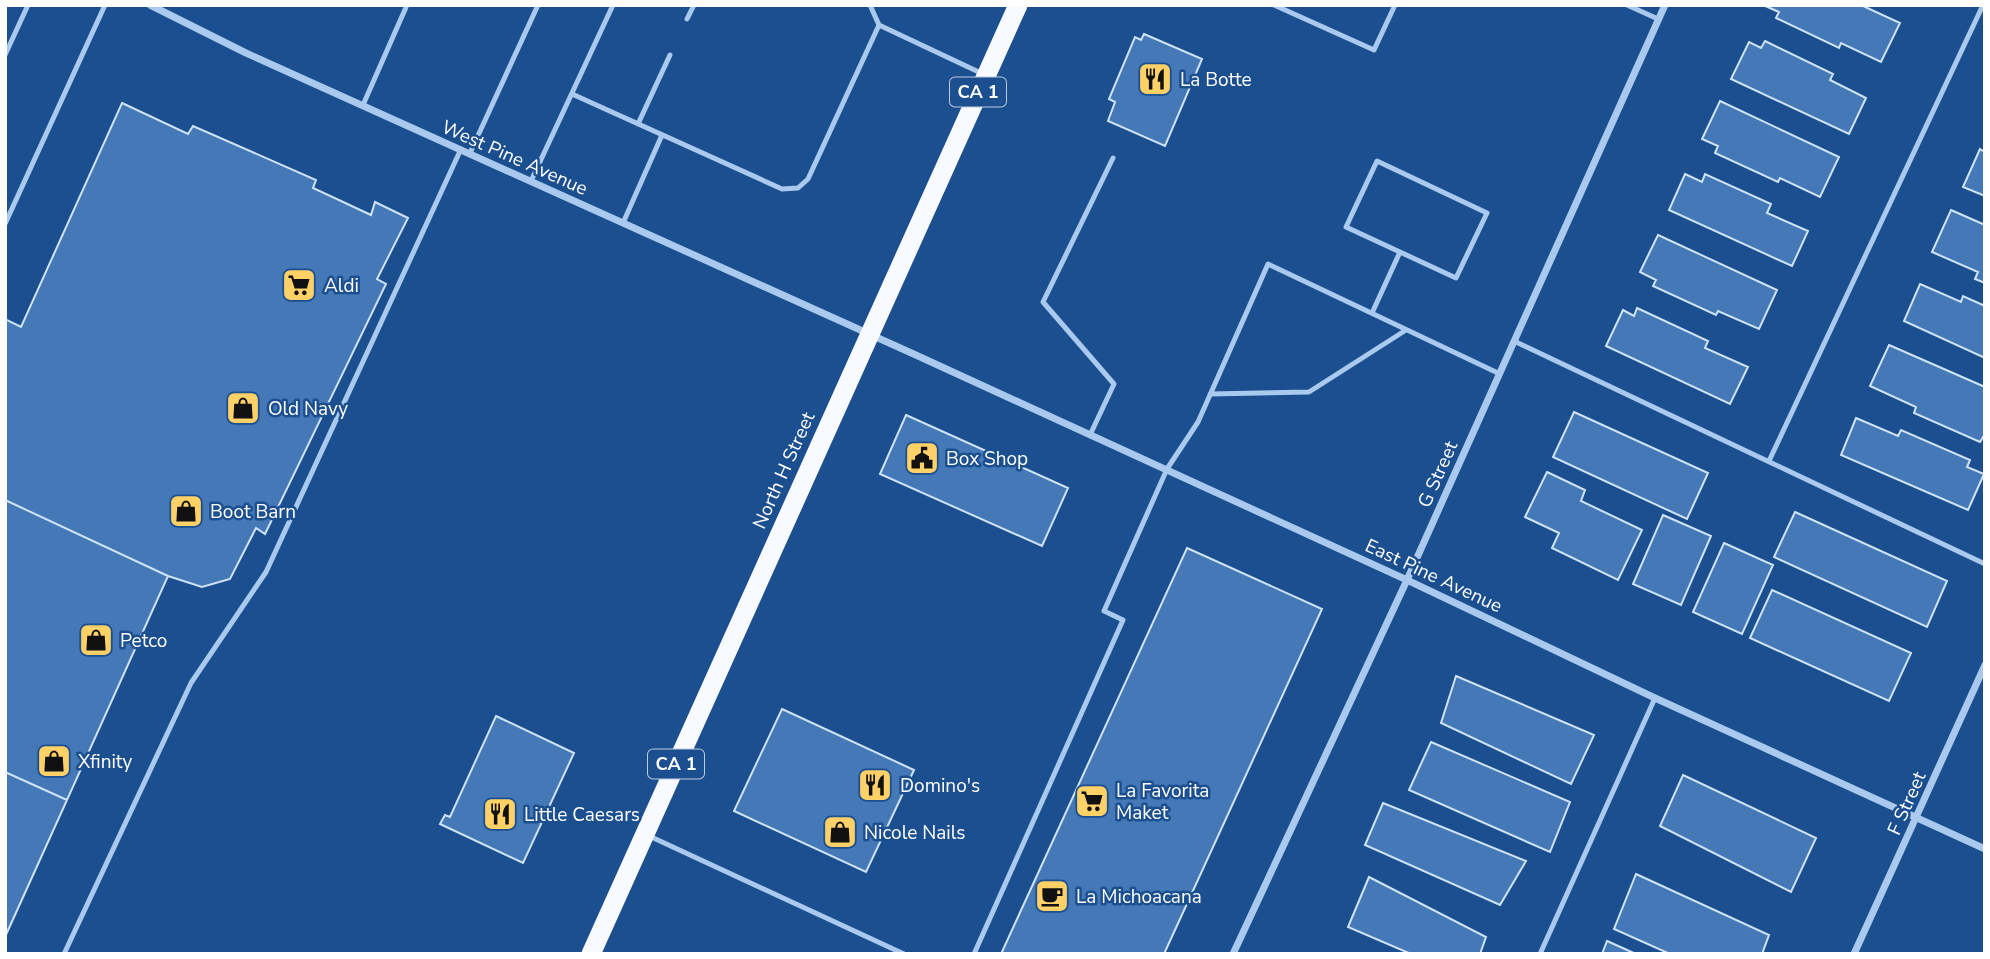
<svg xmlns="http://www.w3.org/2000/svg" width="1990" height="959" viewBox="0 0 1990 959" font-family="'Nunito Sans',sans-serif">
  <rect width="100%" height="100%" fill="#1b4f8f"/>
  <path fill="#4478b7" stroke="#cfe3fa" stroke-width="2" d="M1763 5H1861L1900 23 1881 62 1841 43 1839 48 1776 18 1779 12Z
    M1144 34 1202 59 1165 146 1108 121 1115 102 1109 99 1135 37 1141 40Z
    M1765 41 1833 74 1830 80 1866 98 1849 134 1731 79 1749 42 1761 48Z
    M1720 101 1839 157 1820 197 1780 178 1778 182 1715 153 1718 146 1702 139Z
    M122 103 188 134 193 126 316 180 313 188 371 215 375 202 408 218 377 279 386 284 265 534 256 528 230 579 202 587 168 576 5 500V319L21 327Z
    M1980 149 1985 152V196L1963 187Z
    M1685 174 1702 182 1705 174 1771 204 1767 213 1808 231 1792 266 1669 210Z
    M1951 210 1985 225V283L1975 279 1978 272 1932 252Z
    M1658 235 1777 290 1759 329 1718 311 1716 315 1653 286 1656 280 1640 272Z
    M1920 284 1961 302 1963 296 1985 306V358L1904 321Z
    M1637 308 1708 341 1705 348 1748 367 1730 404 1606 346 1623 310 1634 316Z
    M1889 345 1985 387V434L1980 442 1914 413 1916 407 1870 386Z
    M1574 412 1708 473 1687 519 1553 457Z
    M906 415 1068 488 1042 546 880 474Z
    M1856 418 1898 436 1901 430 1970 460 1967 467 1984 474 1968 510 1841 455Z
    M1547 472 1585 490 1581 501 1642 530 1618 580 1552 548 1559 533 1525 517Z
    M5 500 168 576 67 800 5 772Z
    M1795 512 1947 581 1927 627 1774 557Z
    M1663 515 1711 536 1681 605 1633 584Z
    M1724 543 1773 565 1742 634 1693 612Z
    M1187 548 1322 609 1164 954H1001Z
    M1772 590 1911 653 1889 701 1750 638Z
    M1456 676 1594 735 1571 784 1441 723Z
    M782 709 914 770 866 872 734 811Z
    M496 716 574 753 523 863 440 824 445 815 450 817Z
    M1431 742 1570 802 1550 852 1409 790Z
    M5 772 67 800 5 937Z
    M1683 775 1816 838 1791 892 1660 826Z
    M1383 803 1526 861 1500 905 1365 845Z
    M1636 874 1769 935 1762 954H1670L1614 929Z
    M1369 877 1486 937 1480 954H1411L1348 927Z
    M1607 941 1636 954H1602Z"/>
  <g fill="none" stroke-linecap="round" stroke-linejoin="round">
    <path stroke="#a9c9ee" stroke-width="5" d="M870 5 879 25
      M1274 5 1374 50 1395 5
      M1627 5 1658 19
      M687 19 694 5
      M5 55 28 5
      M572 94 782 189 798 188 808 179 879 25 983 74
      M363 105 407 5
      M638 124 670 55
      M470 153 538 5
      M531 181 613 5
      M623 223 662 135
      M5 224 105 5
      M1372 313 1400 252 1346 227 1377 161 1487 213 1456 278 1400 252
      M1514 341 1985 564
      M1210 394 1309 392 1406 330
      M1090 435 1114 384 1043 302 1113 158
      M1769 461 1983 5
      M647 835 904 954
      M64 954 191 683 266 572 461 149
      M974 954 1123 620 1104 611 1167 469 1198 422 1268 264 1500 374
      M1540 954 1655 698"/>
    <path stroke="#a9c9ee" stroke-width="7" d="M150 5 246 53 918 356 1407 580 1655 698 1985 849
      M1233 954 1407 580 1665 5
      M1854 954 1985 665"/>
    <path stroke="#f8faff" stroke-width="19" d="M591 954 1018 5"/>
  </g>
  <defs>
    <g id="restaurant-square" transform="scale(1.75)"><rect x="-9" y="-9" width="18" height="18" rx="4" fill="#ffd166" stroke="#1b4f8f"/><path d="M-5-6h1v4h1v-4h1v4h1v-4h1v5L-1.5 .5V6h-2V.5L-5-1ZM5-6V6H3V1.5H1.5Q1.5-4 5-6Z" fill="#111"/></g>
    <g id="supermarket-square" transform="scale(1.75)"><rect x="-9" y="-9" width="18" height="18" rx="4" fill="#ffd166" stroke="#1b4f8f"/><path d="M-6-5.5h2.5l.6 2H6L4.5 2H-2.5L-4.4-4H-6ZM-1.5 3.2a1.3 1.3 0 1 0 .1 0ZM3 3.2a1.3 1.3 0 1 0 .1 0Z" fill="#111"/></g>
    <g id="shop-square" transform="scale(1.75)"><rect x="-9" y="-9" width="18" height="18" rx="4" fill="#ffd166" stroke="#1b4f8f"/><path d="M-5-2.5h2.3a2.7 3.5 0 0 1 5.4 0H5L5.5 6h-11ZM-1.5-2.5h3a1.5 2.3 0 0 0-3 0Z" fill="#111"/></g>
    <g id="civic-square" transform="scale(1.75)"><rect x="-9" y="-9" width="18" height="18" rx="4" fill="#ffd166" stroke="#1b4f8f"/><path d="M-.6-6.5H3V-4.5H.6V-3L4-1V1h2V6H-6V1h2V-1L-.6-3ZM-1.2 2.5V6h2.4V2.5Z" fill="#111"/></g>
    <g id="cafe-square" transform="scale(1.75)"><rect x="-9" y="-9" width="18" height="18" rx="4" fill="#ffd166" stroke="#1b4f8f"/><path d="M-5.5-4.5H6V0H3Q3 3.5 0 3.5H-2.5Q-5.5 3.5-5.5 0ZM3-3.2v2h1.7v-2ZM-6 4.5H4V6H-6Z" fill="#111"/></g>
  </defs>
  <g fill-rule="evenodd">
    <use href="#restaurant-square" x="1155" y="79"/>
    <use href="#supermarket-square" x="299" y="285"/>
    <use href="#shop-square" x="243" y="408"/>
    <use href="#civic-square" x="922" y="458"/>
    <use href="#shop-square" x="186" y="511"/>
    <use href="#shop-square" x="96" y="640"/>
    <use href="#shop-square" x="54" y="761"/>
    <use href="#restaurant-square" x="875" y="785"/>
    <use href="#supermarket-square" x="1092" y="801"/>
    <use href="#restaurant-square" x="500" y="814"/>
    <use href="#shop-square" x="840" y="832"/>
    <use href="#cafe-square" x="1052" y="896"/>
  </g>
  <g text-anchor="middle" stroke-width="5" stroke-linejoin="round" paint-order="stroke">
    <g fill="#1b4f8f" stroke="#bbcadd" stroke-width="2">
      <rect x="950" y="77.5" width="56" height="29" rx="5"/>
      <rect x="648" y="749.5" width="56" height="29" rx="5"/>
    </g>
    <g font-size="18" font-weight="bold" fill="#fff">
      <text x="978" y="98">CA 1</text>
      <text x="676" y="770">CA 1</text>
    </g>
    <g font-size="19" fill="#fff" stroke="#1b4f8f" text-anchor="start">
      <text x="1180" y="86">La Botte</text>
      <text x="324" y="292">Aldi</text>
      <text x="268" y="415">Old Navy</text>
      <text x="946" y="465">Box Shop</text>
      <text x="210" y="518">Boot Barn</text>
      <text x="120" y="647">Petco</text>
      <text x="78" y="768">Xfinity</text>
      <text x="900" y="792">Domino's</text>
      <text x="1116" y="797">La Favorita<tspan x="1116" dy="22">Maket</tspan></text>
      <text x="524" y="821">Little Caesars</text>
      <text x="864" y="839">Nicole Nails</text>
      <text x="1076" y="903">La Michoacana</text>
    </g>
    <g font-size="19" fill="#fff" stroke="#1b4f8f">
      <text transform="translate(515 157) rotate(24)" y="7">West Pine Avenue</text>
      <text transform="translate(783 470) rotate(-66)" y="7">North H Street</text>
      <text transform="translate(1437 474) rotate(-66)" y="7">G Street</text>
      <text transform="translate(1434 575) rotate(25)" y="7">East Pine Avenue</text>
      <text transform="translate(1906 803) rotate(-66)" y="7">F Street</text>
    </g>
  </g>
  <rect width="1990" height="959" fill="none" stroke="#ffffff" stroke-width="14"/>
</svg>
